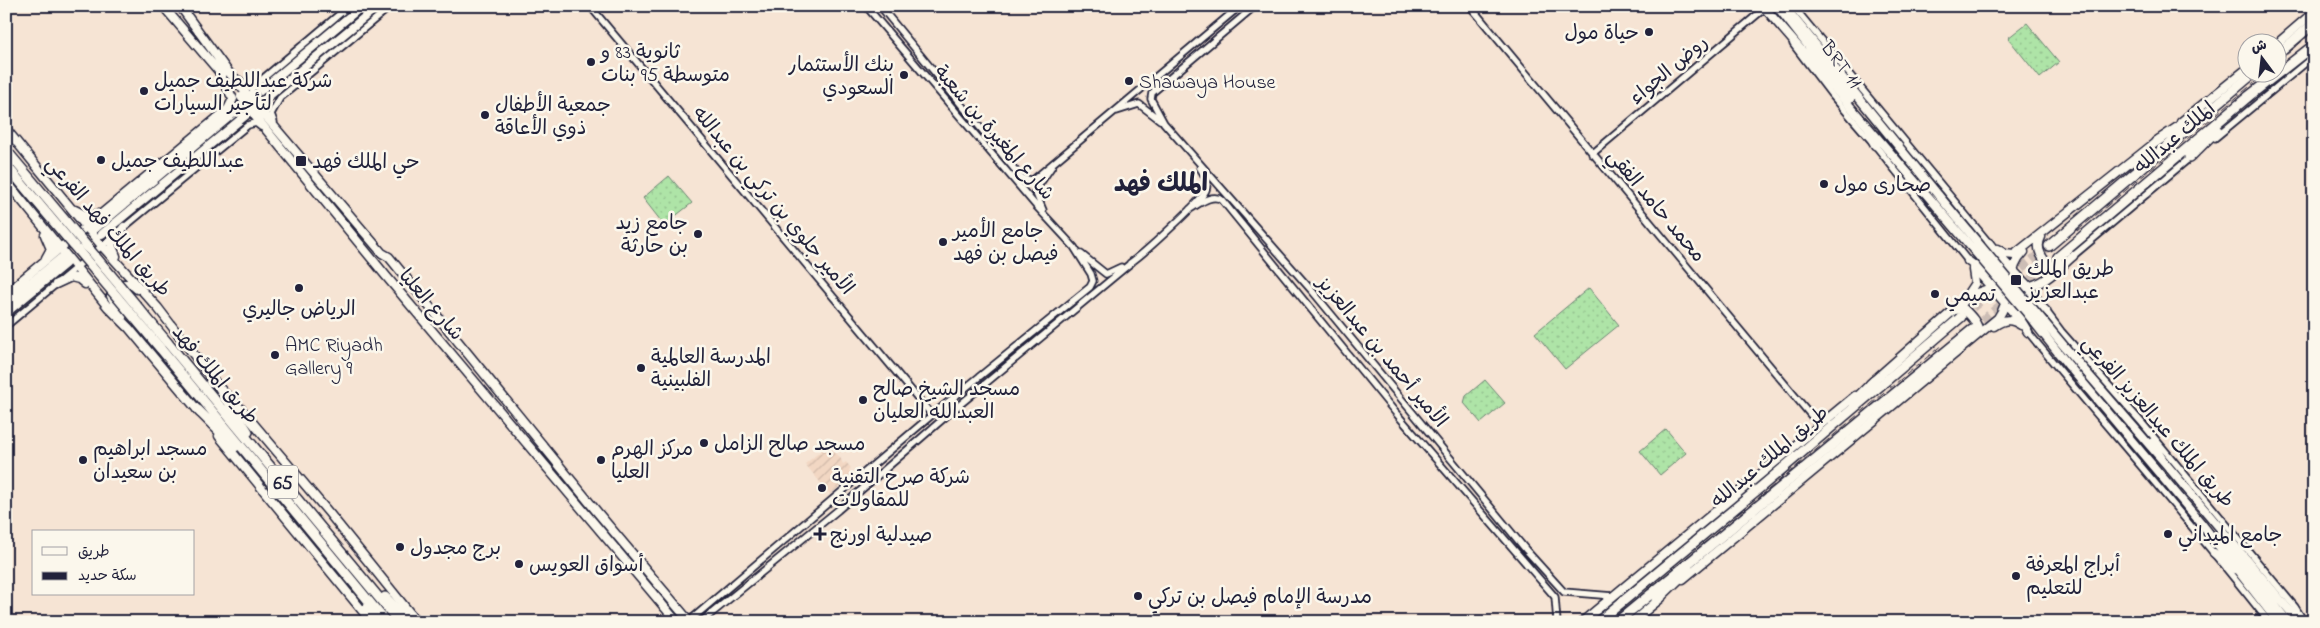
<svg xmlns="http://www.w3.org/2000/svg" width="2320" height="628" viewBox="0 0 2320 628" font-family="'Indie Flower','Playpen Sans Arabic',sans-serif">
  <defs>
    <pattern id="industrial-furrows" width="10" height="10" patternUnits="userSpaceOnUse" patternTransform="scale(1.25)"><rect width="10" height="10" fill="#f2d7c3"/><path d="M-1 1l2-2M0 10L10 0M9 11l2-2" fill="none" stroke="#cfb8a8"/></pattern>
    <pattern id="garden-dots" width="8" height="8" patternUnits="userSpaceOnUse" patternTransform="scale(1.25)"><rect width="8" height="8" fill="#aee4a7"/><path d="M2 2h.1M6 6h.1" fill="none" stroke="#95c391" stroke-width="1.8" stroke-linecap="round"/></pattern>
  </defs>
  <rect width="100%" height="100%" fill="#f6e4d4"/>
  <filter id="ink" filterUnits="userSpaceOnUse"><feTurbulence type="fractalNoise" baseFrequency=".02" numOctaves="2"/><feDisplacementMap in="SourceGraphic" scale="10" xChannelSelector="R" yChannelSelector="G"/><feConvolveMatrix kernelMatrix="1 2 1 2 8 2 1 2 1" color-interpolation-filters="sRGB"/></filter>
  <g filter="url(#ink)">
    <path fill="url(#industrial-furrows)" d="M827 446 840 457 843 464 846 462 851 468 849 470 852 476 830 494 805 464Z"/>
    <path fill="url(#garden-dots)" stroke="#688371" d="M2027 23 2059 62 2040 78 2008 38Z
      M669 176 692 203 664 225 643 198Z
      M1589 288 1619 325 1565 369 1535 333Z
      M1485 380 1505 403 1481 423 1464 403 1466 396Z
      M1666 429 1686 453 1660 475 1640 451Z"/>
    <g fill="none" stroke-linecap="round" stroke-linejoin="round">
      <path stroke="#ccbdb5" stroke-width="9" stroke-dasharray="9 4.5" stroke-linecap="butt" d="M2011 277 2049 246
        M2020 289 2058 257
        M1962 316 2000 285
        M1972 329 2008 299"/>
      <g stroke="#22223b" stroke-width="9">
        <path id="minor" d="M590 6 932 415
          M880 6 1020 176 1024 179 1033 180 1240 6
          M1255 6 1152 93 1151 99 1164 123 1313 292 1526 550 1564 592 1613 596
          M1470 6 1819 425
          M1793 6 1989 243
          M1793 44 1831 94 1875 145 1968 261
          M236 78 247 85 257 82
          M252 92 254 86 349 6
          M1117 111 1139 104 1160 120
          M274 122 271 114 280 98 391 6
          M2215 138 2314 56
          M1592 154 1765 8
          M1190 209C1199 204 1212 193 1222 200L1395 412 1555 597 1557 622
          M1043 210 1035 191 1052 166
          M122 229 248 125 256 123 261 127
          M1081 254 1106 274 1121 267
          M2073 256 2192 156
          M1130 263C1141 256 1202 201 1206 190 1209 182 1204 174 1200 168
          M2046 311 2061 331 2142 423 2295 607 2303 620
          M6 326 115 235
          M2028 332C2108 429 2191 522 2269 622
          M2152 441 2165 461
          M688 622 932 415 1090 287 1093 281 1091 274 1074 247 1037 207 866 6
          M701 622 838 510 951 412 1132 262"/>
      </g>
      <g stroke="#22223b" stroke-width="11">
        <path id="major" d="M163 6 222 75
          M180 6 226 69 246 93
          M1763 6 1933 202
          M1777 6 1850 99
          M1784 6 1939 196
          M2278 43 2314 12
          M261 111 382 253 389 257 598 513 690 622
          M255 116 386 276 677 622
          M2181 122 2248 68
          M6 129 102 246 158 308 221 390 241 409 329 513 417 622
          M1869 133 1875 145
          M6 181 108 307 129 328 200 413
          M75 210 89 217 98 214
          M96 228 362 6
          M102 234 378 6
          M45 235 51 249 46 258
          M2041 237C2035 248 2042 262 2054 267L2061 264
          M1997 249 2005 254 2014 255 2160 139
          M2024 252C2002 273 2013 310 2028 332
          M116 256 111 244 124 227
          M2001 258 2029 287 2039 302
          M1968 261 2000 284
          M1978 272 2018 318
          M56 284 71 277 79 279 85 284
          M2011 287C2041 290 2052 274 2073 256
          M6 293 228 109 233 99 219 72
          M2021 294 2036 302 2046 311
          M1967 295 1975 283 1973 270
          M6 303 61 258
          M1955 310 1964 309C1971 316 1978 323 1979 333L1976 336
          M6 313 65 264
          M122 317 111 296 121 284H131L137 289
          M1994 326C2004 319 2011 318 2021 325
          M2074 358 2165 463 2290 611 2302 622
          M2068 365 2201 523 2278 622
          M1870 384 1971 295 1991 288 2010 291
          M219 436 370 620
          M2224 541 2288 622
          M2214 553 2234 569
          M1683 579 1998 318C2015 293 2007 265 1989 243
          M1582 622 1855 396
          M1632 622 1661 598"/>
      </g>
      <g stroke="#22223b" stroke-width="12">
        <path id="highway" d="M2278 54 2314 23
          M2156 142 2201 112
          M2189 158 2217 130
          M2049 246 2255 72
          M2058 257 2249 96 2314 45
          M167 342 399 622
          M160 348 386 622
          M221 390 248 432
          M1853 402 1874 381
          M198 410 235 447
          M385 597 410 622
          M1656 601 1688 570
          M367 608 377 622
          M1598 622 1762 486 1961 317
          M1617 622 1972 330"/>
      </g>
      <use href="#minor" stroke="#fbf7ec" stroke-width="5.5"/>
      <use href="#major" stroke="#fbf7ec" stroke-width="8"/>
      <use href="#highway" stroke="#fbf7ec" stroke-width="9"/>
      <path stroke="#22223b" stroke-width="1" stroke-dasharray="8 4" stroke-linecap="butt" d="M2278 62 2314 31
        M2077 231 2267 72
        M1648 590 1943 344"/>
      <g stroke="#22223b" stroke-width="9" stroke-linecap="butt">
        <path id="minor-bridge" d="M252 92 264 107"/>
      </g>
      <g stroke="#22223b" stroke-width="11" stroke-linecap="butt">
        <path id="major-bridge" d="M246 93 261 111
          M241 97 255 116
          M1939 196 2074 358
          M1933 202 2027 313 2068 365"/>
      </g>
      <g stroke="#22223b" stroke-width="12" stroke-linecap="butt">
        <path id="highway-bridge" d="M6 150 167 342
          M6 165 160 348"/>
      </g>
      <use href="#minor-bridge" stroke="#fbf7ec" stroke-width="5.5"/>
      <use href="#major-bridge" stroke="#fbf7ec" stroke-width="8"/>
      <use href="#highway-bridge" stroke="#fbf7ec" stroke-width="9"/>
    </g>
  </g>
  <g fill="#22223b" stroke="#fbf7ec" stroke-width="2">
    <circle cx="1649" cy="32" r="5"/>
    <circle cx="591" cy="62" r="5"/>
    <circle cx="904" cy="75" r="5"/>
    <circle cx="1129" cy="81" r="5"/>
    <circle cx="144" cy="91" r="5"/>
    <circle cx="485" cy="115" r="5"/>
    <circle cx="101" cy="160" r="5"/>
    <rect x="295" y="155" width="12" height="12" rx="2.5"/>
    <circle cx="1824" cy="184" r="5"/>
    <circle cx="698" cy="234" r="5"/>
    <circle cx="943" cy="242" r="5"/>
    <rect x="2010" y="274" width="12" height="12" rx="2.5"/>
    <circle cx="299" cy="288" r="5"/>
    <circle cx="1935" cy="294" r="5"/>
    <circle cx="275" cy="355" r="5"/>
    <circle cx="641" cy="368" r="5"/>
    <circle cx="863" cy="400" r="5"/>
    <circle cx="704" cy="443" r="5"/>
    <circle cx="83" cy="460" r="5"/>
    <circle cx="601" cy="460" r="5"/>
    <circle cx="822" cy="488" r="5"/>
    <path d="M817.5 526.5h5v5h5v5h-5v5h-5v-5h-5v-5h5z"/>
    <circle cx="2168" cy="534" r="5"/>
    <circle cx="400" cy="547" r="5"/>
    <circle cx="519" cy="564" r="5"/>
    <circle cx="2016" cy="576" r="5"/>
    <circle cx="1138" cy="596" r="5"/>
  </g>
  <g text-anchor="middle" stroke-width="5" stroke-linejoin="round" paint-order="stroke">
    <rect fill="#fbf7ec" stroke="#636270" stroke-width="1" x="268" y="465.5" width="30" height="33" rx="4"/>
    <g font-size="19" font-weight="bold" fill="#22223b">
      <text x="283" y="489">65</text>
    </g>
    <g font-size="20" fill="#22223b" stroke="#fbf7ec" text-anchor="start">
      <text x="1639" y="39" text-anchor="end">حياة مول</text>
      <text x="601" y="58">ثانوية 83 و<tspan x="601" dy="23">متوسطة 95 بنات</tspan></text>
      <text x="894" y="71" text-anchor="end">بنك الأستثمار<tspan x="894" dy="23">السعودي</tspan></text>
      <text x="154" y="87">شركة عبداللطيف جميل<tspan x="154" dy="23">لتأجير السيارات</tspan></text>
      <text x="1139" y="88">Shawaya House</text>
      <text x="495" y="111">جمعية الأطفال<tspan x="495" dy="23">ذوي الأعاقة</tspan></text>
      <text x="111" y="167">عبداللطيف جميل</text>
      <text x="312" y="168">حي الملك فهد</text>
      <text x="1834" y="191">صحارى مول</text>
      <text x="688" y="229" text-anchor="end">جامع زيد<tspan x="688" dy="23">بن حارثة</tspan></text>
      <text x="953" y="237">جامع الأمير<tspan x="953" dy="23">فيصل بن فهد</tspan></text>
      <text x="2027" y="275">طريق الملك<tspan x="2027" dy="23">عبدالعزيز</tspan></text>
      <text x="1945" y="301">تمیمي</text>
      <text x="299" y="315" text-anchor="middle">الرياض جاليري</text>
      <text x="285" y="351">AMC Riyadh<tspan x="285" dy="23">Gallery 9</tspan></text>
      <text x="651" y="363">المدرسة العالمية<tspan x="651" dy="23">الفلبينية</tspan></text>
      <text x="873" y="395">مسجد الشيخ صالح<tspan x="873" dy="23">العبدالله العليان</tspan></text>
      <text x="714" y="450">مسجد صالح الزامل</text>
      <text x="93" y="455">مسجد ابراهيم<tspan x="93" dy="23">بن سعيدان</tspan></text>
      <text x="611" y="455">مركز الهرم<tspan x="611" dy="23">العليا</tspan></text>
      <text x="832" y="483">شركة صرح التقنية<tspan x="832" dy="23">للمقاولات</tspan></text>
      <text x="830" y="541">صيدلية اورنج</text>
      <text x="2178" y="541">جامع الميداني</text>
      <text x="410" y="554">برج مجدول</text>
      <text x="529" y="571">أسواق العويس</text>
      <text x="2026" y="571">أبراج المعرفة<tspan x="2026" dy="23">للتعليم</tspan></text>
      <text x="1148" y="603">مدرسة الإمام فيصل بن تركي</text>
    </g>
    <g font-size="20" fill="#22223b" stroke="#fbf7ec">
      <text transform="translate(1842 64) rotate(53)" y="7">BRT 11</text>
      <text transform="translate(1668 69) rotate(-40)" y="7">روض الجواء</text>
      <text transform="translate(995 132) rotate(49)" y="7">شارع المغيرة بن شعبة</text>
      <text transform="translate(2174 137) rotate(-40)" y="7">الملك عبدالله</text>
      <text transform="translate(774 200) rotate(50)" y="7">الأمير جلوي بن تركي بن عبدالله</text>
      <text transform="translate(1657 205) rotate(50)" y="7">محمد حامد الفقي</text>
      <text transform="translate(109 226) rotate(49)" y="7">طريق الملك فهد الفرعي</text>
      <text transform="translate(432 304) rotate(49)" y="7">شارع العليا</text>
      <text transform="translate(1383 351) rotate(50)" y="7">الأمير أحمد بن عبدالعزيز</text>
      <text transform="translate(216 374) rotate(50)" y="7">طريق الملك فهد</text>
      <text transform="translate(2159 421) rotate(49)" y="7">طريق الملك عبدالعزيز الفرعي</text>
      <text transform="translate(1769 456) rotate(-40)" y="7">طريق الملك عبدالله</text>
    </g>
    <g font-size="25" font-weight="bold" fill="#22223b" stroke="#fbf7ec">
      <text x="1161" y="191">الملك فهد</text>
    </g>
  </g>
  <rect width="2320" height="628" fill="none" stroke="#fbf7ec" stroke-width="25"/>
  <rect x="12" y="12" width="2295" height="603" fill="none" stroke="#22223b" stroke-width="2" filter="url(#ink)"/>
  <rect x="32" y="530" width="162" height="65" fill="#fbf7ec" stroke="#a4a2a5"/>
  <rect x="42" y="547" width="25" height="8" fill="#fbf7ec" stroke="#a4a2a5"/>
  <text x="78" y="556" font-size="15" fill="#22223b">طريق</text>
  <rect x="42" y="572" width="25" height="8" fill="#22223b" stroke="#a4a2a5"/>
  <text x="78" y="580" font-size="15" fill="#22223b">سكة حديد</text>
  <g transform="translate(2262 58) rotate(345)"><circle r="24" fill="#fbf7ec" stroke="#a4a2a5"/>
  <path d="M0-4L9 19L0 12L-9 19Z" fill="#22223b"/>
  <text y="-8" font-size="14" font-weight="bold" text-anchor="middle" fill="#22223b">ش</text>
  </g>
</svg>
